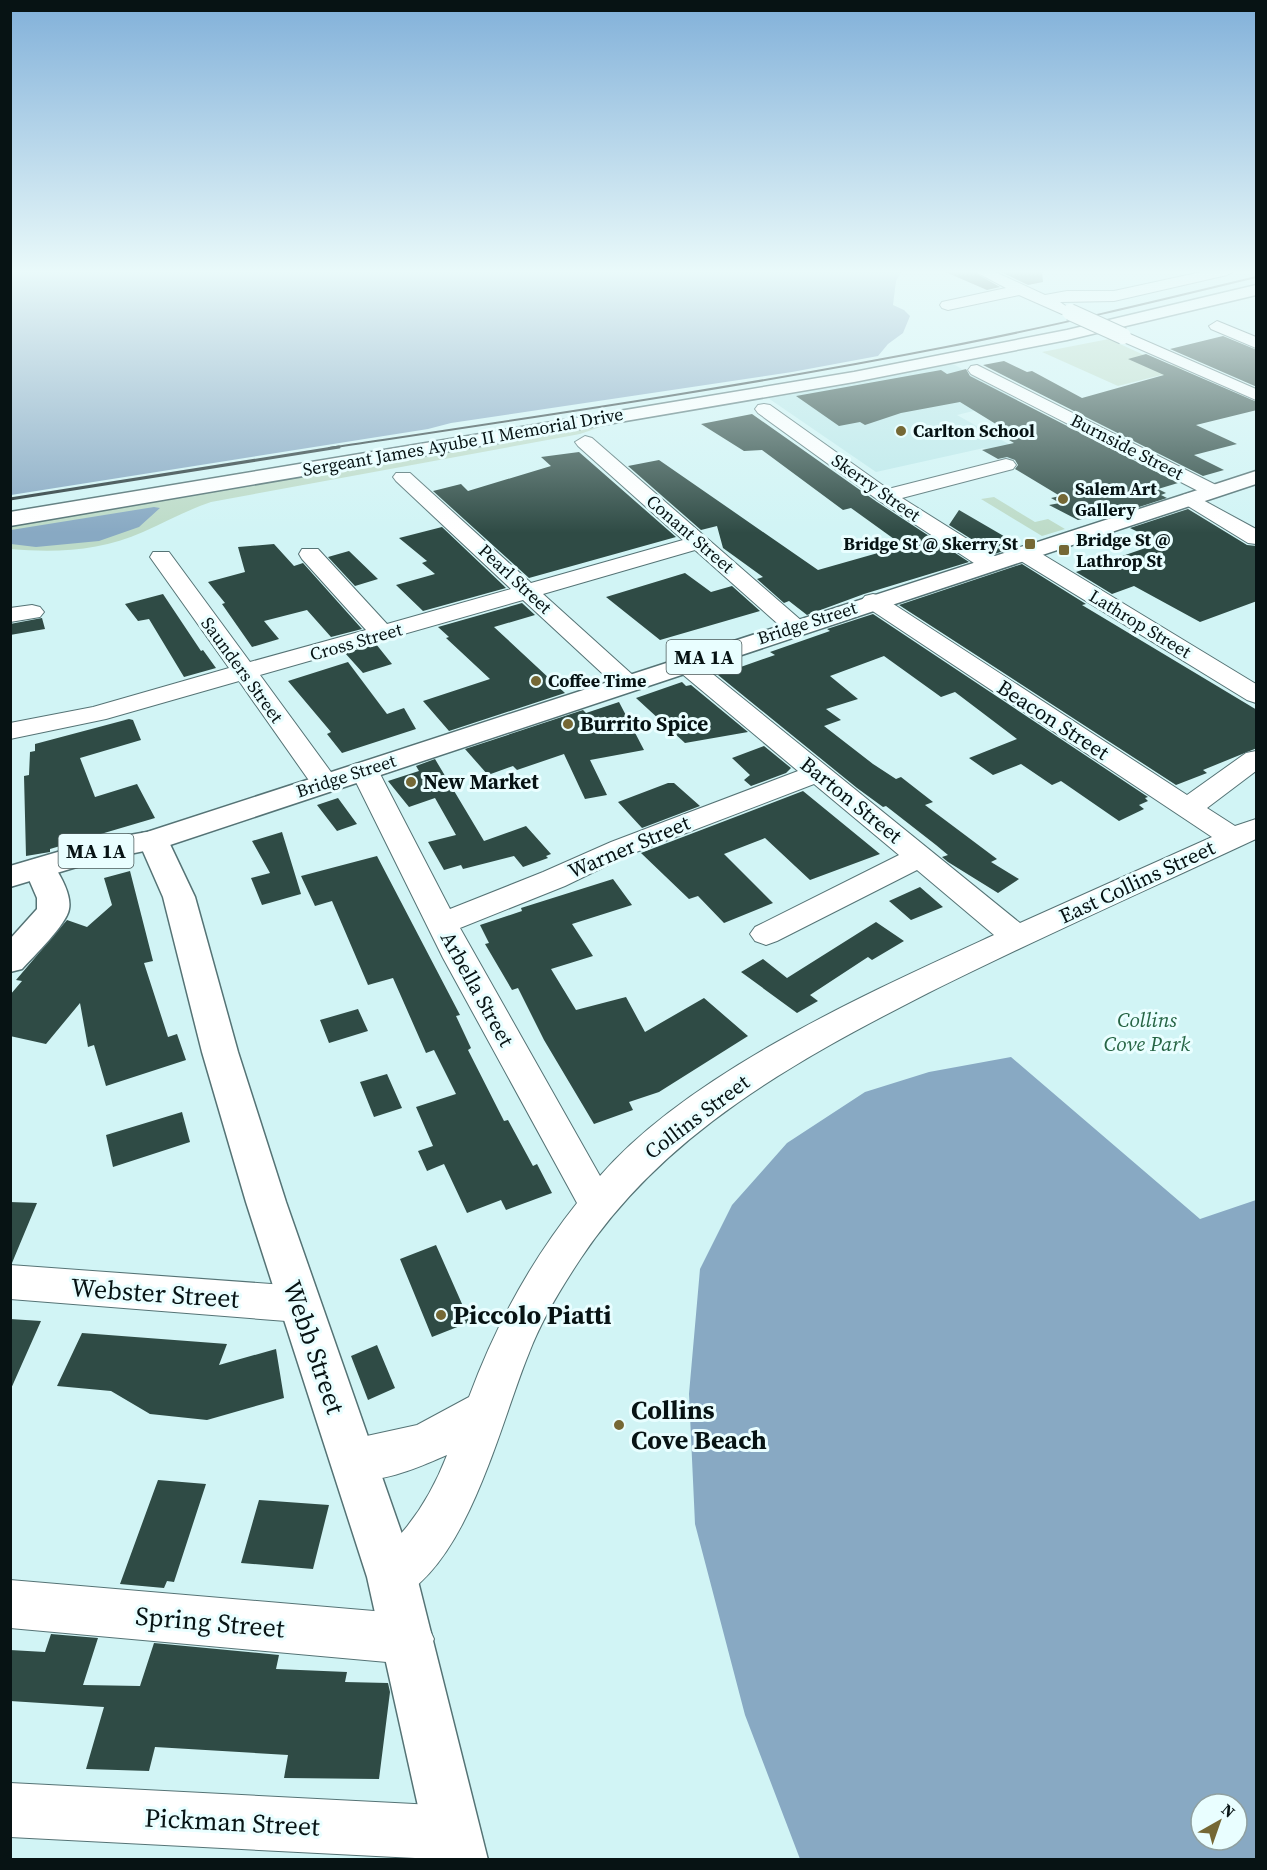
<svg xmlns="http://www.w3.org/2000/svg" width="1267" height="1870" viewBox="0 0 1267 1870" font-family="'Source Serif 4',serif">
  <rect width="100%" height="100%" fill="#d1f4f5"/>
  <path fill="#bce8ea" d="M953 364 1018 400 957 415 1028 455 1007 461 984 448 876 472 768 398Z"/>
  <path fill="#bddbc8" d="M1109 339 1168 366 1183 362 1193 367 1118 386 1042 352Z
    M606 425 580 434 211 502C187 510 166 522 143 532 101 551 56 553 11 549V526Z
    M994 497 1035 522 1048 519 1065 529 1042 536 981 499Z"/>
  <path fill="#88a9c3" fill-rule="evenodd" d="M11 271H902L896 281 893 305 904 310 910 316 903 333 888 344 878 356 792 372 451 423 428 429 11 495Z
    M154 507 160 508 139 527 99 541 36 547 11 544V530Z
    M1011 1057 1200 1219 1256 1200V1859H800L745 1715 695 1524 689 1394 700 1269 732 1205 787 1143 865 1092 929 1072ZM1201 1804H1237V1840H1201Z"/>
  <path fill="#2f4b45" d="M943 271H972L1000 287 987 290Z
    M999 271H1042L1043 282 1028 285Z
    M1223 336 1257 350V387L1170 349Z
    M1146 354 1257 402V410L1196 425 1237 444 1194 455 1224 470 1203 476 983 365 1004 361 1027 372 1032 371 1082 398 1164 375 1128 359Z
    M966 369 970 376 1178 483 1158 489 1166 493 1161 495 1167 498 1108 517 1102 514 1078 520 1049 505 1060 503 1051 498 1060 496 1015 469 1018 465 1015 460 1007 457 998 459 982 450 1014 443 1009 440 1017 437 960 402 901 413 865 425 860 422 839 426 796 396 941 370 947 374Z
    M752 414 877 502 969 562 864 594 807 615 789 601 784 603 757 579 763 577 723 548 717 526 701 530 628 466 659 460 818 570 899 547 896 545 901 544 851 508 843 510 762 450 744 451 701 424Z
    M579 452 676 537 529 578 433 491 461 484 468 491 551 466 541 457Z
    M1188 509 1247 545 1257 546V601L1200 622 1134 586 1112 594 1076 572 1160 543 1130 528Z
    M959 510 1014 542 996 547 1003 551 995 554 949 525Z
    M442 527 503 585 506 588 423 611 396 585 435 574 422 563 427 561 399 538Z
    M274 544 294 566 303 563 362 629 331 637 307 610 264 621 279 639 252 647 222 604 225 603 208 582 245 572 238 547Z
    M349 551 378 579 355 586 328 557Z
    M1022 564 1086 604 1082 605 1257 710V748L1203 770 1207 773 1176 785 899 605Z
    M685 573 711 592 732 586 760 611 660 640 606 597Z
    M163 594 201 651 203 650 216 668 184 677 149 619 138 621 125 604Z
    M522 603 535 615 494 627 565 693 449 731 423 701 490 679 446 638 449 637 438 627Z
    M873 614 1148 797 1145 798 1148 801 1139 805 1144 809 1119 821 1061 781 1052 785 1021 764 993 775 969 758 1017 739 955 692 941 697 884 656 830 676 858 699 826 709 841 720 824 726 873 764 896 779 901 777 933 802 925 805 997 859 991 862 1019 879 998 893 948 862 942 857 948 855 936 845 886 806 883 807 857 788 718 675 775 655 770 652 830 631 827 629Z
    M42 618 45 629 10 635V624Z
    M376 644 392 664 363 673 345 653Z
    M348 662 387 714 404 708 416 729 342 753 327 734 331 732 288 681Z
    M682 682 686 686 691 685 748 732 685 743 636 698Z
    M619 702 644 750 590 760 607 795 585 799 564 754 517 770 513 766 488 775 465 749 583 710 586 713Z
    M129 719 133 720 141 740 80 758 95 797 137 784 155 818 50 849V852L26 856 24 776 29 775 30 752 35 751V744Z
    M764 746 791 768 786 773 751 786 744 780 750 775 732 758Z
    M435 759 484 841 526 826 551 854 546 856 548 858 523 867 514 856 463 869 461 865 444 870 428 842 456 835 435 798 409 807 388 781 419 771 416 766Z
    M668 783H674L700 806 642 828 618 802Z
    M803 791 880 854 810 880 765 838 724 854 773 903 724 923 698 896 689 899 641 853Z
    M338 798 357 824 337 831 317 805Z
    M282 832 301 894 262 905 251 878 270 873 252 841Z
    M377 856 460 1015 456 1016 471 1048 468 1050 504 1121 508 1120 533 1166 537 1164 552 1193 506 1210 501 1200 467 1213 444 1164 427 1171 418 1151 433 1146 416 1107 456 1094 434 1050 426 1053 393 978 368 985 332 901 315 906 301 876Z
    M130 871 153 961 144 963 168 1037 177 1034 186 1060 106 1086 94 1045 88 1047 80 1003 46 1044 10 1036V995L22 981 16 980 67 920 87 927 112 905 104 878Z
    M613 879 632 905 572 924 593 956 551 969 576 1010 626 997 645 1032 704 998 748 1036 659 1092 629 1102 633 1110 594 1124 544 1040 518 988 512 990 485 944 489 943 480 925 522 911 521 908Z
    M920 887 943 907 911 920 889 901Z
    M876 922 904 941 872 960 868 957 810 995 818 1001 797 1013 741 972 763 959 787 978Z
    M358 1009 368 1031 329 1043 320 1020Z
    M387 1074 402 1108 374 1117 360 1082Z
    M182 1112 190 1142 113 1167 106 1135Z
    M10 1202 37 1203 12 1263H10Z
    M436 1245 470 1322 432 1337 400 1259Z
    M10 1319 41 1321 10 1391Z
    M82 1333 227 1344 219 1365 276 1349 284 1398 207 1420 150 1414 111 1391 57 1386Z
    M377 1345 395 1388 368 1400 351 1356Z
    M158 1480 206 1484 174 1582 167 1581 164 1588 120 1584Z
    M259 1500 329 1505 313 1569 241 1563Z
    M51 1634 98 1638 83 1685 140 1686 154 1643 279 1655 276 1669 347 1672 345 1682 388 1683 390 1692 379 1779 284 1778 288 1755 155 1747 149 1771 86 1769 104 1707 10 1701V1650L45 1652Z"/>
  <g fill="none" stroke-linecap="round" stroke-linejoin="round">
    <g stroke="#557375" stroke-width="2">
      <path id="street" d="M974 271H993L1045 295 1067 291H1114L1206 271H1234L1227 275 1114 301 1060 302 1070 309 1062 314 1019 295 948 310 942 308 940 305 942 302 1006 288Z
        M1217 321 1256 337V348L1211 329 1209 326Z
        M1123 331 1256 389V400L1117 339 1115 336 1117 333Z
        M977 365 1220 487 1223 491 1220 495H1206L971 374 968 370 971 366Z
        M764 404 770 405 888 489 1006 459 1013 461 1016 465 1013 469 902 498 999 559 1002 564 999 569H983L878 500 758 413 755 409 758 405Z
        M585 436 592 438 803 622 807 627 803 632H787L695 550 543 594 635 677 639 682 635 687 626 690 617 687 523 600 260 675 339 783 335 789 325 791 315 789 239 681 106 719 10 739V723L93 707 229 668 150 557 153 552H169L250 662 366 630 302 559 299 554 302 549H318L387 624 511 589 396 481 393 477 396 473H410L531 583 683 540 578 446 575 442Z
        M1190 493 1256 529V544L1248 543 1183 503 1180 499 1183 495Z
        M1024 546 1032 548 1256 684V703L1247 700 1016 558 1013 553 1016 548Z
        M873 594 881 596 1187 795 1246 753 1256 751V771L1207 808 1235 826 1256 819V839C1147 890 1036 939 928 993 797 1060 665 1132 581 1258 561 1288 542 1319 529 1353 500 1423 467 1570 392 1601L375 1594 368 1577C377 1557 391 1546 405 1529 423 1507 437 1481 447 1455 415 1469 371 1489 337 1475L331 1460 337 1445 353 1439 417 1425 469 1397C495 1327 530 1262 577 1203L443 958 350 770 354 764 364 762 374 764 378 770 450 909 543 872 611 842 798 771 675 668 672 663 675 658 684 656 693 658 1020 923 1212 837 865 606 861 601 865 596ZM814 784 899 855 755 927 750 934 755 941 766 945 777 941 917 870 994 935C870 992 690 1072 600 1176L460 928 565 886 631 854Z
        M32 605 40 607 44 612 40 617 10 622V608Z
        M10 1265 299 1286 313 1291 319 1304 313 1317 299 1322 10 1299Z
        M10 1580 409 1614 426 1622 434 1639 426 1656 409 1664 10 1628Z
        M10 1783 453 1806 472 1814 480 1833 472 1852 454 1860 10 1837Z"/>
    </g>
    <g stroke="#557375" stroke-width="3">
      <path id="secondary" d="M153 831 164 833 168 840 195 897 238 1052 286 1202 417 1577 488 1860H430L367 1577 246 1202 202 1052 163 897 138 840 142 833Z
        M40 858 51 861C59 873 72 894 69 909 67 924 33 957 22 969L10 972V939L37 909V898L24 868 29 861Z"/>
    </g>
    <g stroke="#557375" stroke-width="3">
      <path id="primary" d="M1256 285V295L1067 340 854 382 10 526V512L854 372 1067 330Z"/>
    </g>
    <g stroke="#557375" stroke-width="3">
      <path id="highway" d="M1256 471V484L164 847 100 860 10 887V866L95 841 147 832Z"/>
    </g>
    <use href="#street" fill="#fff" fill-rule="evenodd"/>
    <use href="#secondary" fill="#fff" fill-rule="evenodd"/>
    <use href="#primary" fill="#fff" fill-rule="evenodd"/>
    <use href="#highway" fill="#fff" fill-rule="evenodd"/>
    <path stroke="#2d3d3e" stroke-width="2" d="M329 448C535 417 741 387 946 347 1050 327 1153 302 1256 277"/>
    <path stroke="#2d3d3e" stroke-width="3" d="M10 499 339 447"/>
    <g stroke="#557375" stroke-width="18" stroke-linecap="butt">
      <path id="street-bridge" d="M1070 312 1123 336"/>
    </g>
    <use href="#street-bridge" stroke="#fff" stroke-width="16"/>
  </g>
  <linearGradient id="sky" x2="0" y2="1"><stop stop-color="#81b0d9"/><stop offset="0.51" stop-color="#eafafa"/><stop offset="1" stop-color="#eafafa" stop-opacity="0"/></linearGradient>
  <rect width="1267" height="533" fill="url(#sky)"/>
  <g fill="#756835" stroke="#e9feff" stroke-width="2">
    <circle cx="901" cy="431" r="6"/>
    <circle cx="1063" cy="499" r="6"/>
    <rect x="1024" y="538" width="12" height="12" rx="3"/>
    <rect x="1058" y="544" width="12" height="12" rx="3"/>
    <circle cx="536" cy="681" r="6"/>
    <circle cx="568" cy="724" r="6"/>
    <circle cx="411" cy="782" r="6"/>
    <circle cx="441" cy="1315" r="6"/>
    <circle cx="619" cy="1425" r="6"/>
  </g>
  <g text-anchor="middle" stroke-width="6" stroke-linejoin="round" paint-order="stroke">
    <g font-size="18" font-weight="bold" fill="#071314" stroke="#e9feff" text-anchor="start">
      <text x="913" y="437">Carlton School</text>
      <text x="1075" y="495">Salem Art<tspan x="1075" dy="21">Gallery</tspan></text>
      <text x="1076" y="546">Bridge St @<tspan x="1076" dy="21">Lathrop St</tspan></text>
      <text x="1018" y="550" text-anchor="end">Bridge St @ Skerry St</text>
      <text x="548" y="687">Coffee Time</text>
    </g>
    <g font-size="18" fill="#071314" stroke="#e9feff">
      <text transform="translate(463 442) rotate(-10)" y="6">Sergeant James Ayube II Memorial Drive</text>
      <text transform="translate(1127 447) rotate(27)" y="6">Burnside Street</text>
      <text transform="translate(876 488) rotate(35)" y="6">Skerry Street</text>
      <text transform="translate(690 534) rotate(41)" y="6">Conant Street</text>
      <text transform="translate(515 579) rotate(43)" y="6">Pearl Street</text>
      <text transform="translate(807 623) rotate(-18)" y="6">Bridge Street</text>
      <text transform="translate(1140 624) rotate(31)" y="6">Lathrop Street</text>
      <text transform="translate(356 642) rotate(-16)" y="6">Cross Street</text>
      <text transform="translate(242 670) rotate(54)" y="6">Saunders Street</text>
      <text transform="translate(346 776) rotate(-18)" y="6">Bridge Street</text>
    </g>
    <g fill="#e9feff" stroke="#4b5a5a" stroke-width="1.5">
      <rect x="666.5" y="640" width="75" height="34" rx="4.5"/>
      <rect x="58.5" y="834" width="75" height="34" rx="4.5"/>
    </g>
    <g font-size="20" font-weight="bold" fill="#071314">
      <text x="704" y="664">MA 1A</text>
      <text x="96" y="858">MA 1A</text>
    </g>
    <g font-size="21" fill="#071314" stroke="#e9feff">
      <text transform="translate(1053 720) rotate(33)" y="7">Beacon Street</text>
      <text transform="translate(851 800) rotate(39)" y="7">Barton Street</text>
      <text transform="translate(629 847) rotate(-23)" y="7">Warner Street</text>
      <text transform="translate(1137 882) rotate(-25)" y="7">East Collins Street</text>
      <text transform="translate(477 989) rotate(61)" y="7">Arbella Street</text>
      <text transform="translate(697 1117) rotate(-37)" y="7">Collins Street</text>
    </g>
    <g font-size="21" font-weight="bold" fill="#071314" stroke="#e9feff" text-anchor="start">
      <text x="580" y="731">Burrito Spice</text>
      <text x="423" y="789">New Market</text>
    </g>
    <g font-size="21" font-style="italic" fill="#266545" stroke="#e9feff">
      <text x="1147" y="1027">Collins<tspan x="1147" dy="24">Cove Park</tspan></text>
    </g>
    <g font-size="26" fill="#071314" stroke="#e9feff">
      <text transform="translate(155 1293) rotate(4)" y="9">Webster Street</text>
      <text transform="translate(314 1347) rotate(71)" y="9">Webb Street</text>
      <text transform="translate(210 1622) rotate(5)" y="9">Spring Street</text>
      <text transform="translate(232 1822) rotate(3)" y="9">Pickman Street</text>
    </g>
    <g font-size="26" font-weight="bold" fill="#071314" stroke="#e9feff" text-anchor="start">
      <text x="453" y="1324">Piccolo Piatti</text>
      <text x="631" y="1419">Collins<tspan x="631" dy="30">Cove Beach</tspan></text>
    </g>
  </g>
  <rect width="1267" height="1870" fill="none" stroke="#071314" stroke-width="24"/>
  <g transform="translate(1219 1822) rotate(40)"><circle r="28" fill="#e9feff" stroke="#8fa0a1" stroke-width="1.5"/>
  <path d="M0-4.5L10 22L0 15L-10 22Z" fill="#756835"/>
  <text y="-9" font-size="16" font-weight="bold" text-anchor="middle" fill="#071314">N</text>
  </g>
</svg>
